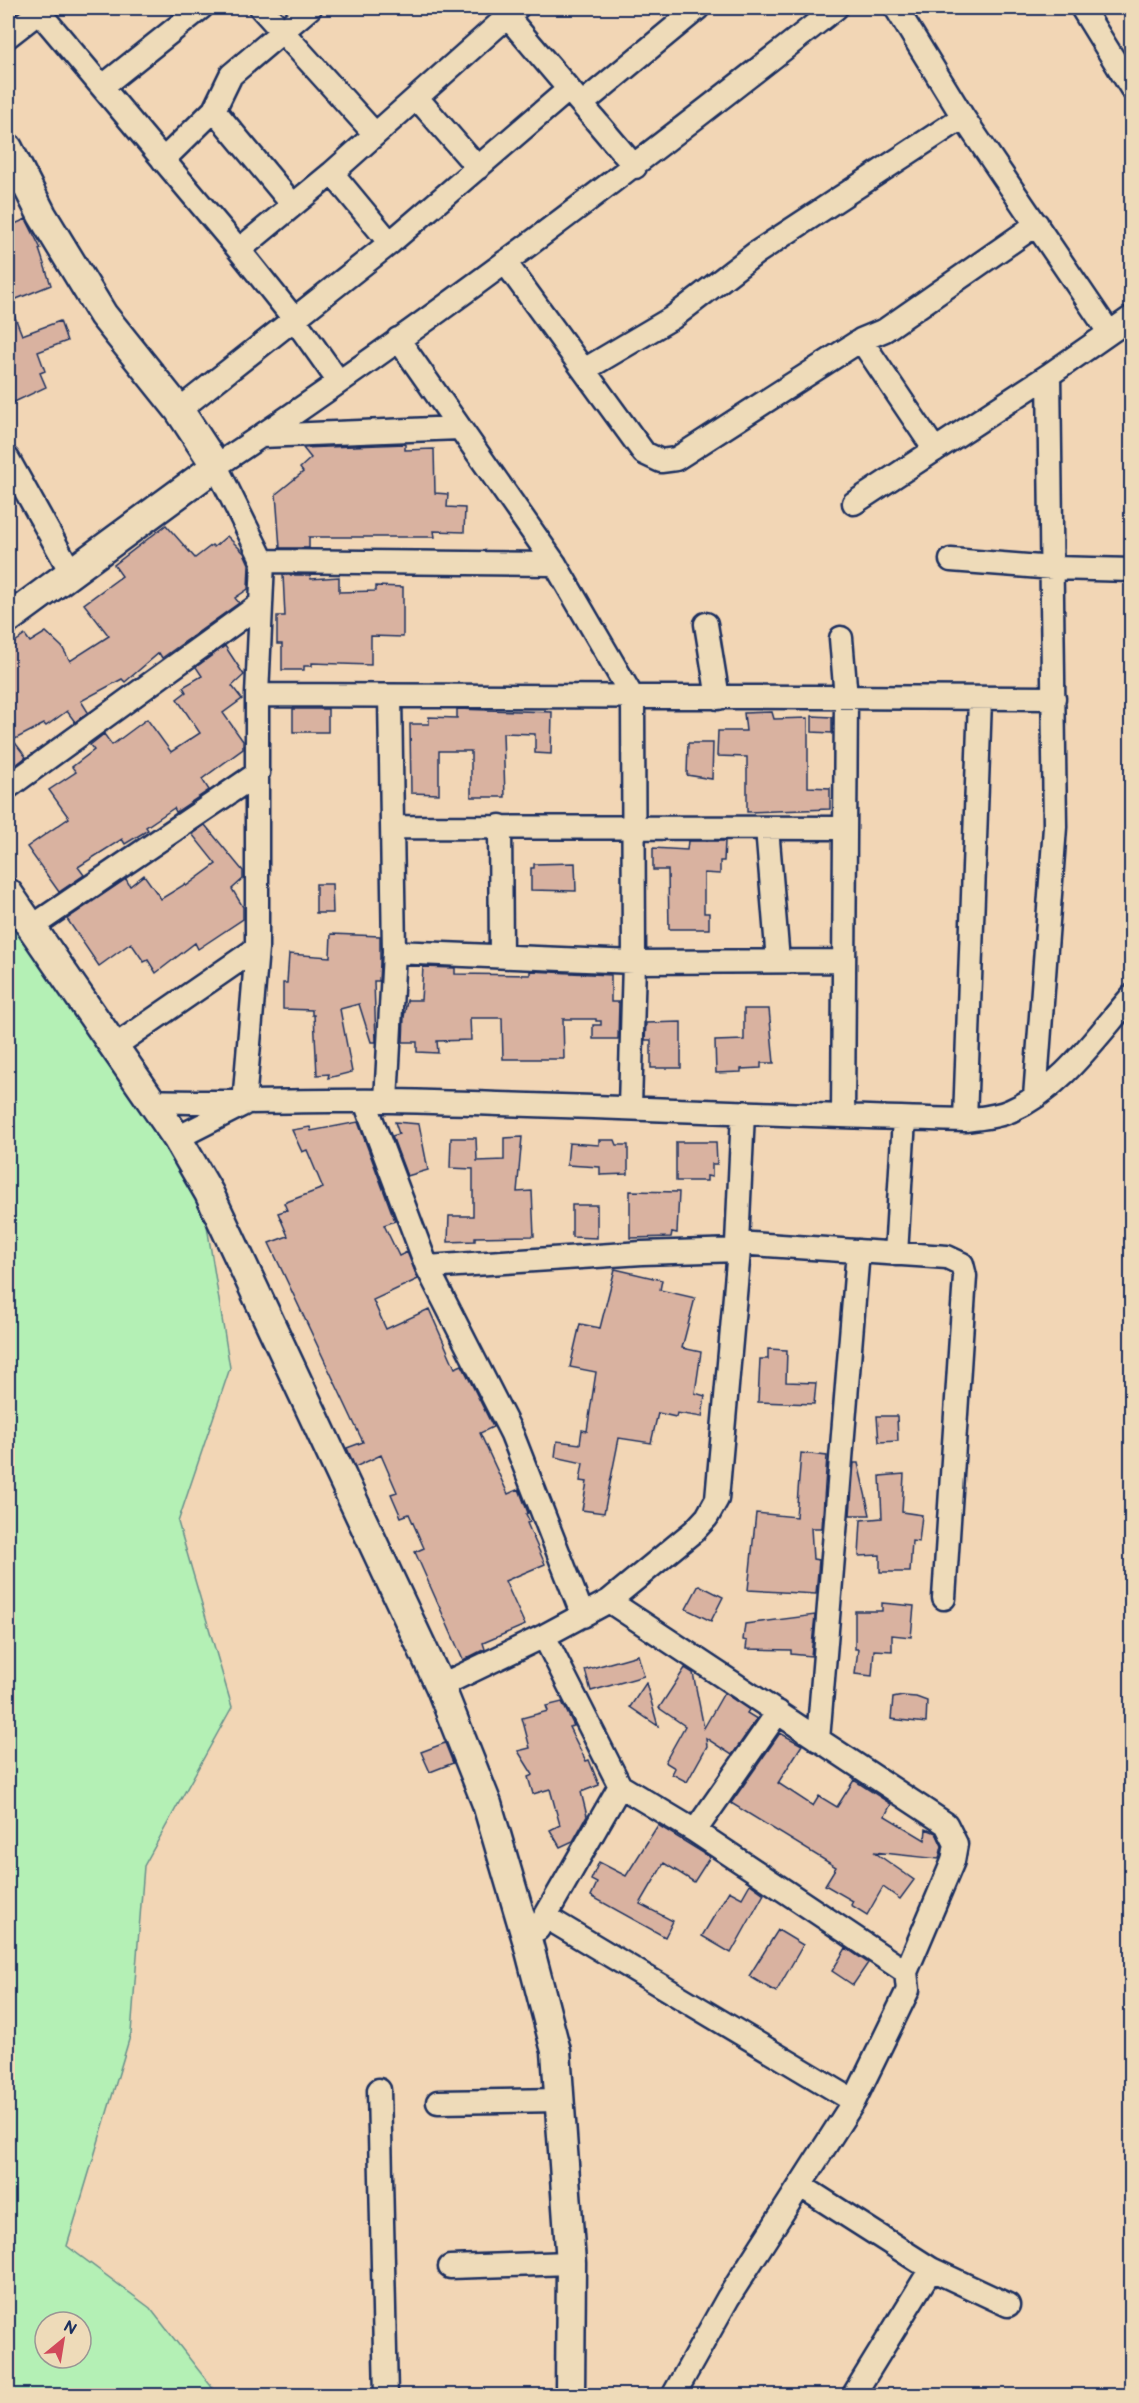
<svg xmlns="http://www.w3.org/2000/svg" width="1139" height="2403" viewBox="0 0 1139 2403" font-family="'Balsamiq Sans',sans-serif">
  <rect width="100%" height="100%" fill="#f2d6b5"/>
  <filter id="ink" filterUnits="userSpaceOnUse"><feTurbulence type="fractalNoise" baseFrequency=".0167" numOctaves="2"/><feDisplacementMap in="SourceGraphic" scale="12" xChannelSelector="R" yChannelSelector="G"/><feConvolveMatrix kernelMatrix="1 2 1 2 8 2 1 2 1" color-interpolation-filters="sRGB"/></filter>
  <g filter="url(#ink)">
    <path fill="#b4f0b5" stroke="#68908a" stroke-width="1.5" fill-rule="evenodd" d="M8 869 79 985 197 1164 230 1368 178 1522 232 1707 144 1866 131 2033 67 2246 150 2308 218 2395H8ZM45 2322H81V2358H45Z"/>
    <path fill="#d9b2a0" stroke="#1b2f5e" stroke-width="1.5" d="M26 219 41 249H39L51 285 9 302 22 335 60 321 67 341 38 352 45 371 40 373 46 387 8 405V227Z
      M405 444V450L434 449 435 493 448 494 447 507 465 508 464 532 434 531 435 537H309V548H280L276 494 303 472 300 468 311 458 303 448Z
      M166 525 195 558 212 545 214 547 227 536 244 553 249 564 248 589 235 598 239 603 162 658 159 653 125 682 122 679 81 701 88 712 75 722 67 711 46 726 44 724 13 740 26 757 8 771V647L25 635 30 642 46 632 62 647 70 661 109 636 84 604 122 576 114 565Z
      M283 575H310L311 579 339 577V592L376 591V586L403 587V637L371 636V665L312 663V666H304V670H282V644H277V616H285Z
      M225 646 244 675 232 686 242 699 223 713 243 741V749L202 779 209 790 176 812 174 808 146 827 148 830 125 844 122 839 78 867 84 875 59 892 27 847 69 818 49 790 76 772 72 767 94 750 90 745 104 734 112 745 147 719 171 752 200 733 177 699 186 692 183 687 202 676 196 667Z
      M293 709H328V732H293Z
      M457 709 552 712 551 754 535 753V734L503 733 505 797H471V751H439V794L411 793 410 724H429V717L457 718Z
      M772 712 774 719 808 718V787L830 788V809L747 812V757L717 756 718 731H746L744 713Z
      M812 716 832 717V733L812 732Z
      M688 743H713L712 779 687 775Z
      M205 825 243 871V879L232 889 243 907V919L198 949 195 943 156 973 148 960 144 962 131 943 99 966 67 919 126 879 130 886 144 875 161 899 185 884 186 886 216 864 192 834Z
      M688 841H725L724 861H720V874L704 873V913H709V929H669L668 870H653V848L687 850Z
      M575 863 576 891 531 890V868H534V864Z
      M316 884H332L333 913H316Z
      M331 934 380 936V963L379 981H374L376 1042H371L359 1004 340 1009 352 1072 328 1078 329 1074 317 1075 314 1015H312V1010L283 1009V983H287L289 954 330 957Z
      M423 967 455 968V974L530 975V971L611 975V1002H619L618 1039H593V1025H601V1021H596V1019H563L564 1059H503L502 1018H470L471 1040 437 1041 438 1053 417 1052V1042H403L404 1017 407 1000H421Z
      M744 1009H769L774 1063H761V1068L741 1069V1072L716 1073 715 1041 744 1040Z
      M681 1022V1068H651V1040H645L646 1023Z
      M358 1122 395 1221 384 1225 399 1256 407 1252 418 1279 373 1300 386 1329 429 1309 455 1368 462 1365 493 1427 480 1433 508 1494 519 1489 528 1513 526 1514 530 1522 527 1523 545 1564 505 1581 525 1625 483 1643 485 1649 463 1660 415 1552 424 1548 409 1514 401 1517 391 1494 397 1492 381 1455 355 1467 347 1448 363 1442 269 1243 288 1236 278 1213 287 1210 284 1203 323 1188 307 1150 302 1152 292 1130 310 1127 311 1131Z
      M395 1122 419 1124 428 1170 407 1176 392 1136 399 1134Z
      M522 1137 517 1192 532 1191 534 1236 475 1237V1241L448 1242 449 1216H473V1169L450 1168 451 1138H476L477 1161 504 1160V1138Z
      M599 1140H615L617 1145H628V1174L600 1175V1167L567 1165 569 1143 599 1145Z
      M676 1142H716L717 1164H712V1177L707 1176V1181H676Z
      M630 1191 679 1192 677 1233 672 1232 671 1237 630 1238Z
      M572 1205H597V1238L572 1237Z
      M615 1269 662 1280 660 1290 695 1298 682 1348 701 1352 695 1393 705 1396 702 1417 677 1413 676 1417 658 1413 651 1443 619 1438 604 1513 582 1510 587 1482 580 1481 583 1463 555 1457 557 1441 580 1444 582 1430 587 1431 596 1372 570 1367 580 1324 600 1328Z
      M768 1349 787 1350 786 1382 816 1383 814 1404 758 1402 760 1359H768Z
      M877 1416H897L898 1441 879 1442Z
      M801 1453 827 1456 822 1528H811L813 1559 819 1560 816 1594 748 1590 756 1513 796 1517Z
      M854 1463H858L870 1515H850Z
      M904 1474 902 1512 922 1515 919 1542 912 1541 910 1572H880V1555L859 1556 861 1520 882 1518 880 1476Z
      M699 1585 723 1597 711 1621 686 1609Z
      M882 1603 914 1606 911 1637 892 1635V1651L874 1650 872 1676 855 1674 858 1649H855V1611H882Z
      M815 1615 811 1656 791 1654V1650L746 1649 747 1641 743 1640 745 1624Z
      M638 1655 644 1676 591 1691 585 1670Z
      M685 1668 693 1673 704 1728 724 1693 749 1710 747 1713 757 1719 732 1755 706 1738 707 1746 687 1782 672 1774 675 1768 665 1762 685 1726 659 1708Z
      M646 1683 658 1726 630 1707Z
      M903 1696 916 1697 927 1701 926 1723 891 1719 893 1698Z
      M562 1702 574 1726 569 1727 586 1761 589 1760 599 1785 581 1792 587 1816 573 1841 560 1847 550 1830 560 1825 550 1789 533 1794 528 1777 533 1775 518 1751 530 1748 522 1718 548 1711 546 1706Z
      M780 1733 802 1745 778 1783 813 1806 819 1796 837 1807 854 1780 891 1804 885 1816 925 1840 926 1829 936 1833 942 1846 939 1859 874 1852 914 1880 900 1899 883 1887 867 1915 851 1905 853 1901 825 1885 836 1867 731 1803Z
      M445 1743 453 1763 430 1772 421 1752Z
      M658 1825 710 1857 694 1882 664 1863 640 1904 673 1921 665 1937 591 1896 597 1883 591 1880 599 1862 626 1876Z
      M750 1884 764 1894 731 1953 702 1936 729 1891 742 1898Z
      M778 1930 803 1945 776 1992 749 1976Z
      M846 1948 868 1963 853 1985 832 1971Z"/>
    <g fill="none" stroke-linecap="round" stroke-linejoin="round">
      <g stroke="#1b2f5e" stroke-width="27">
        <path id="minor" d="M261 8 374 133
          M500 8 635 167
          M896 8 963 117 1109 332
          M1082 8 1132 89
          M39 12 239 250 295 320 339 382
          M8 36 44 8
          M103 86 201 8
          M417 98 478 168
          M582 104 698 8
          M214 110 293 205
          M163 160 214 110 231 75 310 8
          M332 173 390 243
          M239 250 332 173 517 8
          M505 262 644 453 661 461 676 459 861 340 885 330 1037 224
          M398 339 555 564 633 698 634 962 630 1107
          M861 340 935 450
          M584 370 672 318 756 253 963 117
          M179 410 390 243 569 89
          M261 436 459 428
          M8 459 72 574
          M854 503 1049 375 1132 317
          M951 560 1053 568 1132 570
          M263 561 555 564
          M706 624 718 698
          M841 638 846 698 843 1115
          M257 695 1054 698
          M8 787 259 605
          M500 826 501 956
          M393 827 844 828
          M767 828 778 961
          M30 928 258 773
          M394 952 634 962 844 961
          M112 1048 257 948
          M1035 1097 1055 827 1049 375
          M150 1101C230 1104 310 1100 390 1101 582 1105 773 1115 965 1120 979 1118 997 1117 1010 1111 1061 1089 1096 1037 1132 996
          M386 1101 394 952 390 696
          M365 1102 427 1267 512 1434 583 1616
          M244 1104 257 948V695L263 561 216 466C430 324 634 167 836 8
          M965 1120 980 699
          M177 1138 242 1105
          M737 1243 947 1257 962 1264 965 1276 944 1598
          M896 1254 904 1119
          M427 1267 642 1253 739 1250
          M609 1601 946 1824 956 1844 953 1861 906 1972 908 1990 854 2101 728 2298 673 2396
          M544 1636 620 1786 695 1831 906 1972
          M440 1686 544 1636 609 1601 694 1531 707 1517 717 1499 739 1250 737 1243 743 1113
          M818 1740 858 1251
          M695 1831 778 1712
          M546 1917 854 2101
          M538 1929 620 1786
          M379 2090 386 2396
          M438 2102 560 2100
          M801 2186 931 2269 1008 2305
          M450 2267 571 2263
          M853 2396 931 2269"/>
      </g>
      <g stroke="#1b2f5e" stroke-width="33">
        <path id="tertiary" d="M8 148 42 215 103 315 179 410 216 466 8 619
          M8 893 177 1138 209 1193 440 1686 487 1804 528 1943 556 2051 571 2263 570 2396"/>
      </g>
      <use href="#minor" stroke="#eedbb9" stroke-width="22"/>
      <use href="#tertiary" stroke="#eedbb9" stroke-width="28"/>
    </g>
  </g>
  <rect width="1139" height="2403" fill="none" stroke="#eedbb9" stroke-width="30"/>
  <rect x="15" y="15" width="1109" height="2373" fill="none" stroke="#1b2f5e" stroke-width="2" filter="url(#ink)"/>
  <g transform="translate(63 2340) rotate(30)"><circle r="28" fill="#eedbb9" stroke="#9a9695" stroke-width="1.5"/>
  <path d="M0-4.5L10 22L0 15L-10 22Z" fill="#d1495b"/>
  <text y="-9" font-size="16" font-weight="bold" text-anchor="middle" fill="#1b2f5e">N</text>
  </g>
</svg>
